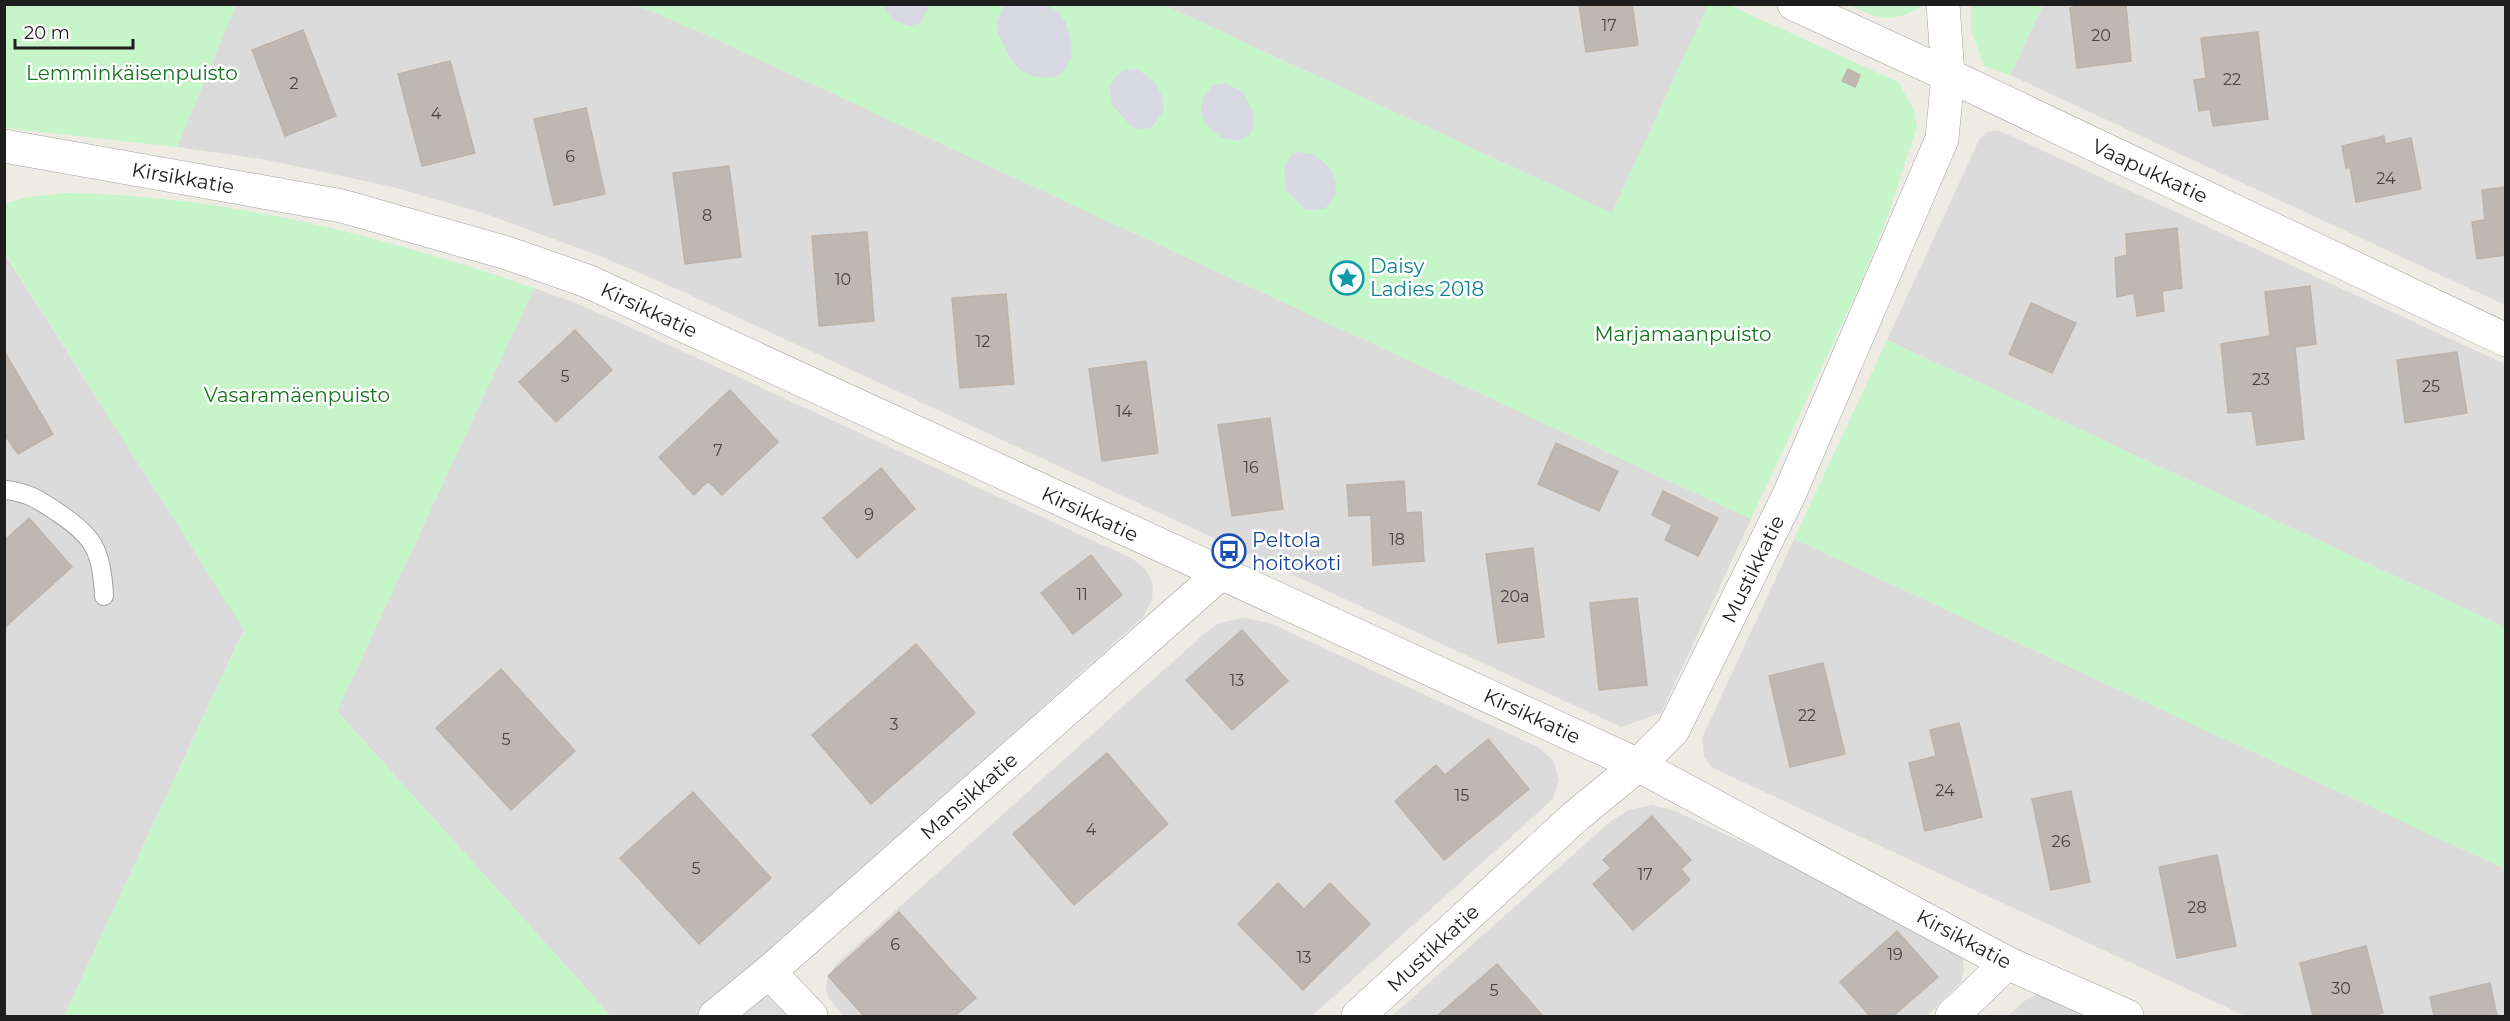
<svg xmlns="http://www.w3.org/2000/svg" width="2510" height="1021" viewBox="0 0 2510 1021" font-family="Montserrat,sans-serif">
  <rect width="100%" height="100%" fill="#eeebe5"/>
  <path fill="#dcdbdb" d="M236 5H636L700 32 1751 519 1661 713 1621 727 679 290 600 256 483 213 393 187 262 159 177 147Z
    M1164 5H1708L1612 213Z
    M2043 5H2505V305L2010 75Z
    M1998 130 2505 364V627L1887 340 1979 140 1987 132Z
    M4 253 244 629 64 1016H5Z
    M534 288 576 303 656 339 1133 559 1146 570 1153 584 1152 600 1142 618 698 1016H611L337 711Z
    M1794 539 2505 869V1016H2245L1713 768 1704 757 1702 738Z
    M1244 618 1270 623 1538 747 1553 760 1556 769 1559 780 1553 799 1312 1016H843L828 997 826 989 827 979 836 964 1205 633 1219 623Z
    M1652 805 1675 811 1943 935 1962 956 1964 969 1961 982 1927 1016H1392L1611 821 1629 810Z
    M2042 993 2117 1016H2008L2027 999Z"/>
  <path fill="#c5f5c9" d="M5 5V4L236 5 177 147 5 128Z
    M636 5H1164L1612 213 1708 5H1729L1898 82 1914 110 1917 127 1885 224 1859 287 1751 519 700 32Z
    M1849 5H1920L1919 8C1889 24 1879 19 1849 5Z
    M1971 5H2043L2010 75 1984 66 1971 30Z
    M65 193C226 195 383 236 534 288L337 711 611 1016H64L244 630 5 253V204L27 197Z
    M1887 340 2505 627V869L1794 539Z"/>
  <path fill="#dedede" d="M769 972 808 1016H715Z"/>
  <path fill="#d9d9e4" d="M1006 4 1048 5 1060 14 1066 23 1072 45 1071 59 1061 75 1046 78 1032 76 1019 69 1012 61 998 34 997 21Z
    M881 5H930L921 23 910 26 894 20Z
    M1137 69 1155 82 1162 96 1164 111 1151 128 1137 129 1130 125 1112 105 1110 88 1114 78 1124 70Z
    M1226 83 1244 93 1253 112 1254 124 1250 135 1240 141 1221 138 1204 122 1201 109 1204 96 1214 85Z
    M1298 152 1315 155 1331 169 1336 183 1335 196 1325 209 1306 210 1286 190 1284 166 1292 154Z"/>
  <path fill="#bfb7b2" stroke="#bfb3a8" stroke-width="1.5" d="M1579 4H1632L1638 45 1586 52Z
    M2084 4H2129L2126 5 2131 61 2077 68 2070 8Z
    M303 30 336 116 285 136 252 50Z
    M2258 32 2268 119 2213 126 2210 109 2199 111 2194 80 2206 78 2201 38Z
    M450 61 475 153 422 166 398 74Z
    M1848 69 1860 75 1855 87 1842 81Z
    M586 108 605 194 554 205 534 119Z
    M2384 136 2385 144 2411 138 2421 189 2356 202 2350 167 2346 168 2342 146Z
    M729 166 741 257 685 264 673 173Z
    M2506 187V255L2477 259 2472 222 2485 220 2482 190Z
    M2177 228 2182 288 2162 291 2164 311 2137 316 2134 293 2117 297 2115 258 2127 255 2126 234Z
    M867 232 874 321 819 326 812 236Z
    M2310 286 2316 344 2295 347 2304 439 2257 445 2252 411 2228 413 2221 344 2270 336 2265 292Z
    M1006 294 1014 384 960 388 952 298Z
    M2031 303 2076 323 2052 373 2009 354Z
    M575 330 612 370 556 422 519 382Z
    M4 351 53 434 18 454 4 434Z
    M2457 352 2467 413 2405 423 2397 360Z
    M1146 361 1158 453 1102 461 1089 369Z
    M730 390 778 442 722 495 708 481 694 495 659 457Z
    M1270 418 1283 509 1232 516 1218 425Z
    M1556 443 1618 471 1599 511 1538 484Z
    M881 468 915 509 857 558 823 518Z
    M1404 481 1406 513 1421 512 1424 561 1373 565 1371 515 1349 516 1347 485Z
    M1663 491 1718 518 1698 556 1665 540 1672 525 1652 515Z
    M29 518 72 567 4 628V541Z
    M1533 548 1544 637 1498 643 1486 554Z
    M1091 555 1122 595 1073 634 1041 593Z
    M1637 598 1647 685 1599 690 1590 603Z
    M1242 630 1288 681 1232 730 1186 680Z
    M916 644 975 713 871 804 812 735Z
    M1823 663 1845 754 1790 767 1769 676Z
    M501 669 575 751 511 810 436 728Z
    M1959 723 1982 817 1925 831 1909 763 1936 756 1930 730Z
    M1488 739 1529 789 1444 860 1395 801 1436 765 1445 775Z
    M1107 753 1168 824 1074 905 1013 834Z
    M2071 791 2090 882 2051 890 2032 799Z
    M693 792 771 878 699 944 620 858Z
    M1652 816 1691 860 1681 869 1690 880 1633 930 1593 884 1611 868 1603 860Z
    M2217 855 2236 946 2177 958 2159 867Z
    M1278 883 1304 909 1330 883 1370 924 1303 990 1238 924Z
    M899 912 976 998 955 1016H864L828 976Z
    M1897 931 1938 977 1893 1016H1870L1840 982Z
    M2366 946 2383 1013 2369 1016H2313L2300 963Z
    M1497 964 1543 1016H1437Z
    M2490 983 2497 1016H2434L2430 997Z"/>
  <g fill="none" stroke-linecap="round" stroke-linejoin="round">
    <g stroke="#a2a2a2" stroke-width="20">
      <path id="service" d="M6 490C29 493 38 499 57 512 94 536 102 551 104 596"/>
    </g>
    <g stroke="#a2a2a2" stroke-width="34">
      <path id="minor" d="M1794 4 1948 75 2506 340
        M4 146 342 206 507 253 587 281 1638 765 2007 963 2127 1016
        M769 972 811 1016
        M715 1016 769 972 1220 574
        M1358 1016 1576 816 1638 765 1673 730 1789 495 1942 139 1948 75 1943 4
        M1952 1016 2007 963"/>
    </g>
    <use href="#service" stroke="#fff" stroke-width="18"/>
    <use href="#minor" stroke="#fff" stroke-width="33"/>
  </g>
  <defs>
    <g id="sight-ring" transform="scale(1.725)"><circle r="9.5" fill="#fff" stroke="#0f9aa8" stroke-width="1.5"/><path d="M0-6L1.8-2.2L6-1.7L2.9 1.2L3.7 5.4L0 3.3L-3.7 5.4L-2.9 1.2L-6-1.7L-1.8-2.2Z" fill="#0f9aa8"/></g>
    <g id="bus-ring" transform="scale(1.725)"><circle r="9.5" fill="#fff" stroke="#1a4fb4" stroke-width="1.5"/><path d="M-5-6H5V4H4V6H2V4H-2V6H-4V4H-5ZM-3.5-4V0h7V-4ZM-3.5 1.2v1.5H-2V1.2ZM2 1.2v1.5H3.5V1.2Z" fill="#1a4fb4"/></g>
  </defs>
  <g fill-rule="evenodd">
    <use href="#sight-ring" x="1347" y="278"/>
    <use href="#bus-ring" x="1229" y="551"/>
  </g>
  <g text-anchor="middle" stroke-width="5" stroke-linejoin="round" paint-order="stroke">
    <g font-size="16" fill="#464443">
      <text x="1609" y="31">17</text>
      <text x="2101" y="41">20</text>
      <text x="2232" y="85">22</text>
      <text x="294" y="89">2</text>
      <text x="436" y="119">4</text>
      <text x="570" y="162">6</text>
      <text x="2386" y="184">24</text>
      <text x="707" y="221">8</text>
      <text x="843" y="285">10</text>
      <text x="983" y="347">12</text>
      <text x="565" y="382">5</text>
      <text x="2261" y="385">23</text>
      <text x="2431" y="392">25</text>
      <text x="1124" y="417">14</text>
      <text x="718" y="456">7</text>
      <text x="1251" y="473">16</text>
      <text x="869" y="520">9</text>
      <text x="1397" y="545">18</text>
      <text x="1082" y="600">11</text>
      <text x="1515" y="602">20a</text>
      <text x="1237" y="686">13</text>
      <text x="1807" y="721">22</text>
      <text x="894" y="730">3</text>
      <text x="506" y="745">5</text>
      <text x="1945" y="796">24</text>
      <text x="1462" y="801">15</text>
      <text x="1091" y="835">4</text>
      <text x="2061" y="847">26</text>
      <text x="696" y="874">5</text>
      <text x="1645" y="880">17</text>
      <text x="2197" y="913">28</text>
      <text x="895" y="950">6</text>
      <text x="1895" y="960">19</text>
      <text x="1304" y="963">13</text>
      <text x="2341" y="994">30</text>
      <text x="1494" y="996">5</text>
    </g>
    <g font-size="20" fill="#14751d" stroke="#fff">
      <text x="132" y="80">Lemminkäisenpuisto</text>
      <text x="1683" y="341">Marjamaanpuisto</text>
      <text x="297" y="402">Vasaramäenpuisto</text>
    </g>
    <g font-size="20" fill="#1e1e1e" stroke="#fff">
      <text transform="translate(2150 171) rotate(25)" y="7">Vaapukkatie</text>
      <text transform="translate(183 178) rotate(10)" y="7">Kirsikkatie</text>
      <text transform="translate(649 310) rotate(25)" y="7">Kirsikkatie</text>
      <text transform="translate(1090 514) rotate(25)" y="7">Kirsikkatie</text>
      <text transform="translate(1753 569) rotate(-64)" y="7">Mustikkatie</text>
      <text transform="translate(1532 716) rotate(25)" y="7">Kirsikkatie</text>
      <text transform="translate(969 796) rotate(-41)" y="7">Mansikkatie</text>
      <text transform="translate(1964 939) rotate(28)" y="7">Kirsikkatie</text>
      <text transform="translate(1433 948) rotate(-43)" y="7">Mustikkatie</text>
    </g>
    <g font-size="20" fill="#0d838f" stroke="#fff" text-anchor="start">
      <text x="1370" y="273">Daisy<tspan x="1370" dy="23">Ladies 2018</tspan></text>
    </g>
    <g font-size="20" fill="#164399" stroke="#fff" text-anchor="start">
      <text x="1252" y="547">Peltola<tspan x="1252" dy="23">hoitokoti</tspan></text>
    </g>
  </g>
  <rect width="2510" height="1021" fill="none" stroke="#1e1e1e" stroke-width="12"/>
  <path d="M15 39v9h118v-9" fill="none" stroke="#1e1e1e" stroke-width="3"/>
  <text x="24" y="39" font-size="18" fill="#1e1e1e" stroke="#ffffff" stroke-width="4.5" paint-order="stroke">20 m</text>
</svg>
